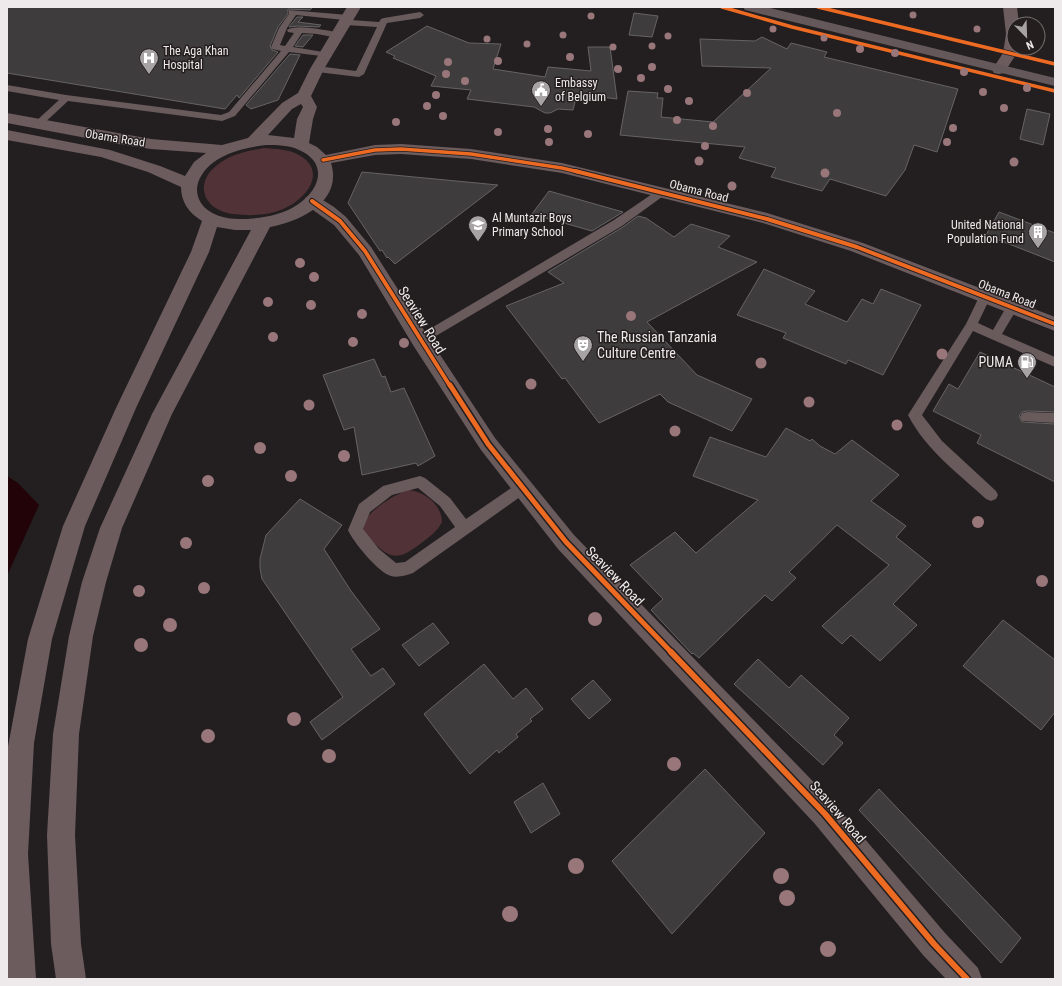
<svg xmlns="http://www.w3.org/2000/svg" width="1062" height="986" viewBox="0 0 1062 986" font-family="'Roboto Condensed',sans-serif">
  <rect width="100%" height="100%" fill="#231f20"/>
  <path fill="#513236" d="M264 148C275 149 287 149 297 154 329 170 307 199 283 209 267 216 250 216 233 214 205 211 193 185 216 166 230 154 247 151 264 148Z
    M409 490C425 492 442 505 442 522 437 532 429 537 420 544 400 559 392 561 373 542 369 538 363 534 363 527 364 513 396 493 409 490Z"/>
  <path fill="#210308" d="M7 476 18 483 39 505 7 576Z"/>
  <path fill="#3f3c3d" stroke="#666364" d="M7 7H313L310 10 288 9V14L278 27 270 46 272 50 278 52 239 98 237 95 225 109 7 73Z
    M634 13 658 16 652 37 629 35Z
    M297 17H303L298 22 321 25 319 27 297 26 289 27Z
    M427 26 469 43 501 44 493 69 545 77 548 67 591 71 588 47H610L617 99 577 94 573 110 558 109 550 113H545L534 107 467 99 471 90 431 86 436 76 393 58 395 56 386 52Z
    M303 35H313L303 47 295 46Z
    M762 37 787 49 791 43 827 52 824 57 958 89 937 152 914 145 905 170 886 196 830 179 822 191 771 177 776 168 739 158 745 147 620 135 628 91 658 93 657 98H663L661 117 713 122 771 68 702 66 700 39 755 41Z
    M290 54 300 55 278 100 251 109 246 105Z
    M1027 109 1050 114 1043 145 1020 139Z
    M362 172 498 185 395 264 388 257 387 258 382 250 380 251 348 203Z
    M549 191 623 212 592 231 532 214Z
    M999 212 1055 233V262L986 235Z
    M638 216 646 218 674 237 691 224 730 236 718 247 757 262 647 322 697 375 752 399 732 431 668 402 660 394 599 423 565 378 562 379 506 306 564 283 548 272 623 227Z
    M764 269 815 291 805 304 847 322 862 299 873 304 881 289 921 305 883 375 848 360 846 364 783 338 786 333 737 315Z
    M980 352 1055 387V412L1027 411 1022 412 1019 416 1022 422 1055 424V482L977 443 981 435 933 411 949 384 958 389Z
    M374 359 382 377 385 376 391 392 404 388 435 456 418 466 416 463 362 475 354 427 344 430 323 375Z
    M786 428 810 441 812 439 820 446 835 454 852 440 899 475 871 501 906 526 896 537 931 565 893 604 917 625 880 661 851 635 842 644 822 626 889 565 837 525 789 572 796 578 772 601 765 595 699 658 693 653 692 654 651 610 663 599 630 565 675 532 696 553 758 500 693 476 710 437 766 457Z
    M300 499 342 525 324 549 351 591 380 629 351 649 371 676 383 668 395 684 322 740 310 722 343 697 262 579 260 568V559L266 535Z
    M1003 620 1055 660V712L1041 730 963 666Z
    M433 623 449 643 419 666 402 645Z
    M758 659 789 688 801 675 849 718 834 735 843 743 823 765 734 684Z
    M484 664 513 699 526 688 543 709 530 719 532 721 516 734 518 737 499 753 497 750 470 774 424 714Z
    M593 680 611 700 589 719 571 699Z
    M705 769 765 833 672 934 612 861Z
    M543 783 560 814 531 833 514 802Z
    M879 789 1021 938 1001 963 859 810Z"/>
  <g fill="none" stroke-linecap="round" stroke-linejoin="round">
    <path fill="#695a5c" fill-rule="evenodd" d="M289 10 348 15 352 18 351 20 379 22 381 19 384 18 420 12 424 15 420 18 387 23 364 74 359 77 317 72 312 69 317 66 356 71 377 27 346 25 342 22 344 20 296 15 287 28 280 45 285 46 294 33 288 32 287 30C295 23 330 31 341 33L342 35 338 38 317 34 302 33 293 47 329 53 330 55 329 57 289 52 235 116 222 121 68 101 41 126H35L33 124 35 122 59 100 7 91V85L66 95 221 115 229 112 281 51 272 49 271 47 279 28 289 14Z
      M662 189 667 192 666 194 622 226 424 343 420 345 416 343 414 340 416 337 614 220 658 190Z
      M985 292 989 293 991 296 978 323 993 330 1008 304 1012 303 1016 304 1018 307 1002 334 1055 357V367L973 331 922 415 942 441 996 491 998 495 996 499 991 501 986 499C959 474 925 449 908 415L966 324 981 293Z
      M1027 412 1055 413V423L1022 421 1020 417 1022 413Z
      M420 476 425 478 450 498 466 519 517 484 522 482 527 484 529 488 527 492 413 573C407 575 398 578 391 576 379 573 353 542 348 530L359 504 383 486ZM418 488 440 506 455 527 405 562 396 563 379 549 363 529 370 512 392 495Z"/>
    <path fill="#695a5c" fill-rule="evenodd" d="M312 196 318 197 334 207 346 217 371 247 427 335 495 438 574 535 835 804 945 933 978 968 982 979H946L923 955 815 824 558 549 481 450 413 345 359 255 334 225 306 205 304 201 306 197Z"/>
    <path fill="#6c5c5e" fill-rule="evenodd" d="M347 7H361L324 69 311 96 317 107 313 119 309 143 317 147 326 155 375 145 401 144 471 149 562 163 767 213 863 243 1055 317V331L851 251 763 223 562 173 471 159 401 154 375 155 331 163C343 201 301 221 270 227L172 414 122 528 106 582 93 636 79 734 75 835 81 944 86 979H56L51 944 47 835 53 734 69 636 82 582 100 528 152 414 251 230H235L217 227 209 252 136 408 85 526 52 639 34 743 28 854 36 979H7V752L28 639 63 526 116 408 191 252 202 221C189 213 181 202 181 187L148 172 101 157 7 140V130L110 150 160 166 185 176 194 162 206 153 151 149 118 144 7 123V113L151 139 222 145 248 138 282 103 298 93 310 69ZM301 104 303 107 297 119 294 138 268 135 292 109ZM266 145C277 145 289 145 299 150 329 163 320 190 297 205 280 216 259 219 239 219 225 219 209 215 201 203 197 197 196 189 198 183 207 156 241 148 266 145Z
      M1003 7H1017L1019 24H1014V48H1018L1017 53 1004 73 999 74 994 73 992 70 1003 53 1006 34Z"/>
    <path fill="#64585a" fill-rule="evenodd" d="M743 7H766L1055 78V86L745 10Z"/>
    <g stroke="#241e1f" stroke-width="5">
      <path id="cycleway-far3" d="M722 7 792 27 1055 91
        M818 7 1055 64
        M323 160 375 150 401 149 471 154 562 168 579 172"/>
    </g>
    <g stroke="#241e1f" stroke-width="6">
      <path id="cycleway-far2" d="M575 171 767 219 857 247 1055 324
        M312 201 340 221 365 251 450 386"/>
    </g>
    <g stroke="#241e1f" stroke-width="8">
      <path id="cycleway-far1" d="M450 385 488 444 566 542 672 653"/>
    </g>
    <g stroke="#241e1f" stroke-width="9">
      <path id="cycleway" d="M671 652 825 814 934 944 967 979"/>
    </g>
    <use href="#cycleway-far3" stroke="#ed6a23" stroke-width="3.5"/>
    <use href="#cycleway-far2" stroke="#ed6a23" stroke-width="4"/>
    <use href="#cycleway-far1" stroke="#ed6a23" stroke-width="5"/>
    <use href="#cycleway" stroke="#ed6a23" stroke-width="6"/>
  </g>
  <g fill="#98767a">
    <circle cx="913" cy="15" r="3.5"/>
    <circle cx="591" cy="16" r="3.5"/>
    <circle cx="773" cy="29" r="3.5"/>
    <circle cx="977" cy="29" r="3.5"/>
    <circle cx="563" cy="35" r="3.5"/>
    <circle cx="668" cy="36" r="3.5"/>
    <circle cx="824" cy="38" r="3.5"/>
    <circle cx="487" cy="39" r="3.5"/>
    <circle cx="527" cy="44" r="3.5"/>
    <circle cx="652" cy="46" r="3.5"/>
    <circle cx="613" cy="47" r="3.5"/>
    <circle cx="860" cy="49" r="4"/>
    <circle cx="895" cy="53" r="4"/>
    <circle cx="570" cy="57" r="4"/>
    <circle cx="498" cy="61" r="4"/>
    <circle cx="448" cy="62" r="4"/>
    <circle cx="652" cy="67" r="4"/>
    <circle cx="618" cy="69" r="4"/>
    <circle cx="964" cy="72" r="4"/>
    <circle cx="446" cy="74" r="4"/>
    <circle cx="641" cy="78" r="4"/>
    <circle cx="465" cy="81" r="4"/>
    <circle cx="1027" cy="88" r="4"/>
    <circle cx="668" cy="89" r="4"/>
    <circle cx="983" cy="92" r="4"/>
    <circle cx="747" cy="93" r="4"/>
    <circle cx="436" cy="95" r="4"/>
    <circle cx="689" cy="101" r="4"/>
    <circle cx="427" cy="106" r="4"/>
    <circle cx="1004" cy="108" r="4"/>
    <circle cx="837" cy="113" r="4"/>
    <circle cx="443" cy="116" r="4"/>
    <circle cx="677" cy="120" r="4"/>
    <circle cx="396" cy="122" r="4"/>
    <circle cx="713" cy="126" r="4"/>
    <circle cx="953" cy="128" r="4"/>
    <circle cx="548" cy="129" r="4"/>
    <circle cx="498" cy="132" r="4"/>
    <circle cx="588" cy="134" r="4"/>
    <circle cx="549" cy="142" r="4"/>
    <circle cx="947" cy="142" r="4"/>
    <circle cx="705" cy="146" r="4"/>
    <circle cx="699" cy="161" r="4.5"/>
    <circle cx="1014" cy="162" r="4.5"/>
    <circle cx="825" cy="173" r="4.5"/>
    <circle cx="732" cy="186" r="4.5"/>
    <circle cx="300" cy="263" r="5"/>
    <circle cx="314" cy="277" r="5"/>
    <circle cx="268" cy="302" r="5"/>
    <circle cx="311" cy="305" r="5"/>
    <circle cx="362" cy="314" r="5"/>
    <circle cx="631" cy="316" r="5"/>
    <circle cx="273" cy="337" r="5"/>
    <circle cx="353" cy="342" r="5"/>
    <circle cx="404" cy="343" r="5"/>
    <circle cx="942" cy="354" r="5.5"/>
    <circle cx="761" cy="363" r="5.5"/>
    <circle cx="531" cy="384" r="5.5"/>
    <circle cx="809" cy="402" r="5.5"/>
    <circle cx="309" cy="405" r="5.5"/>
    <circle cx="897" cy="425" r="5.5"/>
    <circle cx="675" cy="431" r="5.5"/>
    <circle cx="260" cy="448" r="6"/>
    <circle cx="344" cy="456" r="6"/>
    <circle cx="291" cy="476" r="6"/>
    <circle cx="208" cy="481" r="6"/>
    <circle cx="978" cy="522" r="6"/>
    <circle cx="186" cy="543" r="6"/>
    <circle cx="1042" cy="581" r="6"/>
    <circle cx="204" cy="588" r="6"/>
    <circle cx="139" cy="591" r="6"/>
    <circle cx="595" cy="619" r="7"/>
    <circle cx="170" cy="625" r="7"/>
    <circle cx="141" cy="645" r="7"/>
    <circle cx="294" cy="719" r="7"/>
    <circle cx="208" cy="736" r="7"/>
    <circle cx="329" cy="756" r="7"/>
    <circle cx="674" cy="764" r="7"/>
    <circle cx="576" cy="866" r="8"/>
    <circle cx="781" cy="876" r="8"/>
    <circle cx="787" cy="898" r="8"/>
    <circle cx="510" cy="914" r="8"/>
    <circle cx="828" cy="949" r="8"/>
  </g>
  <defs>
    <g id="hospital-pin" transform="scale(1)"><path d="M0 17L-7.5 6A9.5 9.5 0 1 1 7.5 6Z" fill="#a7a2a3" stroke="#241e1f"/><path d="M-5-5h3v3.5h4V-5h3V5h-3V1.5h-4V5h-3Z" fill="#fff"/></g>
    <g id="civic-pin" transform="scale(1)"><path d="M0 17L-7.5 6A9.5 9.5 0 1 1 7.5 6Z" fill="#a7a2a3" stroke="#241e1f"/><path d="M-.6-6.5H3V-4.5H.6V-3L4-1V1h2V6H-6V1h2V-1L-.6-3ZM-1.2 2.5V6h2.4V2.5Z" fill="#fff"/></g>
    <g id="school-pin" transform="scale(1)"><path d="M0 17L-7.5 6A9.5 9.5 0 1 1 7.5 6Z" fill="#a7a2a3" stroke="#241e1f"/><path d="M0-5L7-2L0 1L-7-2ZM-4 1L0 2.5L4 1V4Q0 6-4 4Z" fill="#fff"/></g>
    <g id="building-pin" transform="scale(1)"><path d="M0 17L-7.5 6A9.5 9.5 0 1 1 7.5 6Z" fill="#a7a2a3" stroke="#241e1f"/><path d="M-4-6H4V6H1V3H-1V6H-4ZM-2.5-4.3h1.7v1.8h-1.7ZM.8-4.3h1.7v1.8H.8ZM-2.5-1h1.7V.8h-1.7ZM.8-1h1.7V.8H.8Z" fill="#fff"/></g>
    <g id="theatre-pin" transform="scale(1)"><path d="M0 17L-7.5 6A9.5 9.5 0 1 1 7.5 6Z" fill="#a7a2a3" stroke="#241e1f"/><path d="M-5-5.5Q0-4 5-5.5V0Q5 5 0 6Q-5 5-5 0ZM-3.3-2.5H-1v1.5H-3.3ZM1-2.5H3.3v1.5H1ZM-2.8 1Q0 5.5 2.8 1Z" fill="#fff"/></g>
    <g id="fuel-pin" transform="scale(1)"><path d="M0 17L-7.5 6A9.5 9.5 0 1 1 7.5 6Z" fill="#a7a2a3" stroke="#241e1f"/><path d="M-5.5-6h7V0h2V4h1.3V-2.5L3-4.5l.8-.8L6-3V5H2.5V1h-1V6h-7ZM-4.2-4.7v3.2H.2V-4.7Z" fill="#fff"/></g>
  </defs>
  <g fill-rule="evenodd">
    <use href="#hospital-pin" x="149" y="58"/>
    <use href="#civic-pin" x="541" y="90"/>
    <use href="#school-pin" x="478" y="225"/>
    <use href="#building-pin" x="1038" y="232"/>
    <use href="#theatre-pin" x="583" y="345"/>
    <use href="#fuel-pin" x="1027" y="362"/>
  </g>
  <g text-anchor="middle" stroke-width="3" stroke-linejoin="round" paint-order="stroke">
    <g font-size="12" fill="#eee9ea" stroke="#241e1f" text-anchor="start">
      <text x="163" y="55">The Aga Khan<tspan x="163" dy="14">Hospital</tspan></text>
      <text x="555" y="87">Embassy<tspan x="555" dy="14">of Belgium</tspan></text>
      <text x="492" y="222">Al Muntazir Boys<tspan x="492" dy="14">Primary School</tspan></text>
      <text x="1024" y="229" text-anchor="end">United National<tspan x="1024" dy="14">Population Fund</tspan></text>
    </g>
    <g font-size="12" fill="#eee9ea" stroke="#241e1f">
      <text transform="translate(115 138) rotate(9)" y="4">Obama Road</text>
      <text transform="translate(699 191) rotate(14)" y="4">Obama Road</text>
      <text transform="translate(1007 294) rotate(21)" y="4">Obama Road</text>
    </g>
    <g font-size="14" fill="#eee9ea" stroke="#241e1f">
      <text transform="translate(422 320) rotate(58)" y="5">Seaview Road</text>
      <text transform="translate(615 576) rotate(46)" y="5">Seaview Road</text>
      <text transform="translate(838 812) rotate(49)" y="5">Seaview Road</text>
    </g>
    <g font-size="14" fill="#eee9ea" stroke="#241e1f" text-anchor="start">
      <text x="597" y="342">The Russian Tanzania<tspan x="597" dy="16">Culture Centre</tspan></text>
      <text x="1013" y="367" text-anchor="end">PUMA</text>
    </g>
  </g>
  <rect width="1062" height="986" fill="none" stroke="#eee9ea" stroke-width="16"/>
  <g transform="translate(1026 36) rotate(157)"><circle r="19" fill="#241e1f" stroke="#756f70"/>
  <path d="M0-3L7 15L0 10L-7 15Z" fill="#a7a2a3"/>
  <text y="-6" font-size="11" font-weight="bold" text-anchor="middle" fill="#eee9ea">N</text>
  </g>
</svg>
